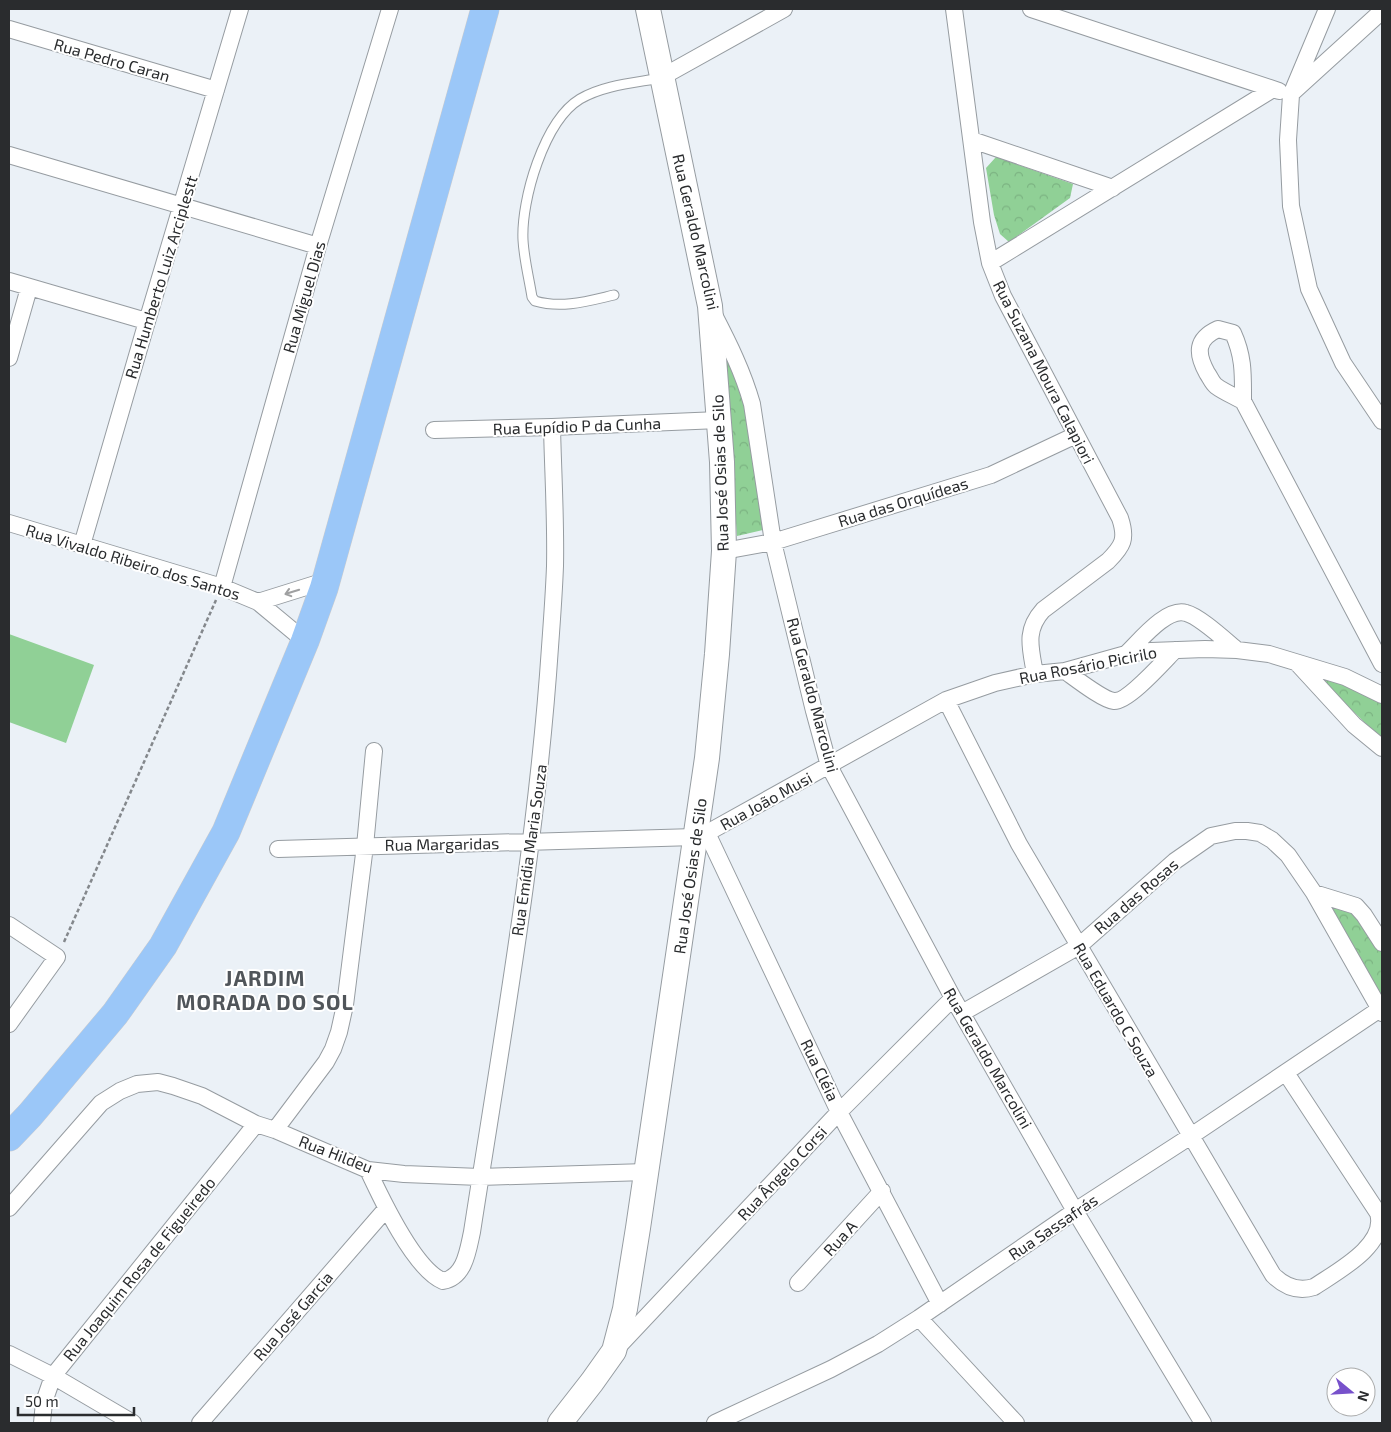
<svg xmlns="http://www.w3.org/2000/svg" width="1391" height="1432" viewBox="0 0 1391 1432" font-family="'Exo 2',sans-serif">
  <defs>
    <pattern id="park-crowns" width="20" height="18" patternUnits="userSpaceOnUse" patternTransform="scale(1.25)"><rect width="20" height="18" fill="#90d096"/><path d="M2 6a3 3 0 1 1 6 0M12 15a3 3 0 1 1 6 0" fill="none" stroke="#7cb382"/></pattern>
  </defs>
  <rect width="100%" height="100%" fill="#ebf1f7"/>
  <path fill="#90d096" d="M9 634 94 665 66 743 9 722Z"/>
  <path fill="url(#park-crowns)" d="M996 157 1073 184 1070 198 1009 242 1000 234 994 215 986 168Z
    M723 358H732L744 396 767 529 737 536Z
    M1315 675 1348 681 1382 700V739Z
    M1323 902 1359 916 1382 951V998Z"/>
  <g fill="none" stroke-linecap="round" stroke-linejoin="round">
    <g stroke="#969ca1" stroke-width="11">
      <path id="lane" d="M614 295C588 301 562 309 535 301L532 297C529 278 524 259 523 240 521 200 544 121 580 99 604 85 634 83 661 78"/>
    </g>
    <g stroke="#969ca1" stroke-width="18">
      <path id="street" d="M954 9 982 222 990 263 1003 296 1120 518C1127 539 1123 546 1108 561L1043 610C1024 631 1031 649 1035 674
        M1031 9 1279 91
        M1327 9 1291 95 1288 140 1291 206 1309 289 1343 363 1382 421
        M9 29 216 90
        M662 77 784 9
        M1294 91 1382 11
        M972 140 1113 188
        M9 155 318 246
        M990 263 1273 89
        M9 281 146 321
        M714 315C729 344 743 372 752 404L773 542 814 711 829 766 953 998 1075 1211 1203 1423
        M9 358 29 288
        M1243 401C1234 396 1224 392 1216 386 1212 383 1210 377 1207 373 1196 353 1196 339 1218 329L1233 333C1244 357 1243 375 1243 401L1382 664
        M434 430 552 427 719 420
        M9 523 222 587 258 602 305 641
        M82 545C133 366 187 187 240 9
        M724 551 773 542 991 475 1076 435
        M222 587 318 246 390 9
        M258 602 325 581
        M1126 654C1139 642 1166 607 1186 613 1199 616 1225 640 1237 650
        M1297 663 1354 725 1382 748
        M1065 671C1075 678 1103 700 1114 701 1128 702 1164 661 1175 650
        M946 700 1019 844 1273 1275C1284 1286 1298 1292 1314 1287 1336 1272 1388 1245 1378 1213L1286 1073
        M707 833 839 1112 940 1304
        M278 849 695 837 707 833 946 700 995 683 1035 674 1065 671 1126 654 1151 651 1205 649 1237 650 1269 654 1345 677 1382 695
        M1314 893 1356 906 1364 915 1382 943
        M9 925 57 957 9 1024
        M962 1013 1079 946 1175 861 1211 836 1235 831H1247L1260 833 1272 840 1288 855 1314 893 1382 1013
        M275 1130 326 1062 333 1049 339 1032 345 1005 365 846 374 751
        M368 1170C381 1198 414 1269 443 1281 465 1277 468 1250 472 1232 502 1038 537 843 550 647 552 620 554 593 555 566 556 520 553 473 552 427
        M9 1208 101 1103 120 1091 137 1084 158 1082 173 1086 202 1096 256 1124 275 1130 368 1170 404 1174 480 1177 646 1172
        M798 1283 882 1191
        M919 1318 1016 1423
        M615 1350 839 1112 953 998
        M9 1354 53 1376 133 1423
        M42 1423 44 1402 53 1376 256 1124
        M200 1423 386 1209
        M715 1423 831 1369 878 1344 919 1318 1075 1211 1191 1136 1380 1009"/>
    </g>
    <g stroke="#969ca1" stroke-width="26">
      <path id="secondary" d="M560 1423 592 1382 614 1351 625 1309 638 1228 707 758 717 654 724 551 722 462 710 306 648 9"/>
    </g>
    <g stroke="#cccccd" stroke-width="29">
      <path id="highway" d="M9 1137 30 1115 115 1014 163 946 226 832 305 641 324 588 485 9"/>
    </g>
    <path stroke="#84888c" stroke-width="2.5" stroke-dasharray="4 2.5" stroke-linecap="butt" d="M64 942 216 600"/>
    <use href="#lane" stroke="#fff" stroke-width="9"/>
    <use href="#street" stroke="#fff" stroke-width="16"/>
    <use href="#secondary" stroke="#fff" stroke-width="24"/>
    <use href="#highway" stroke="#9bc7f8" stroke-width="28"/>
  </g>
  <defs><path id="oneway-shaft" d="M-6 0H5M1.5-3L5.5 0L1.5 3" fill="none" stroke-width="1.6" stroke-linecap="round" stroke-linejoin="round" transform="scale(1.25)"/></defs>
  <use stroke="#9fa0a1" href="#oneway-shaft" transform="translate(292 592) rotate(163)"/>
  <g text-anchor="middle" stroke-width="4" stroke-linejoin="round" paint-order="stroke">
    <g font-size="16" fill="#2a2c2e" stroke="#fff">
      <text transform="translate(112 60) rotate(16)" y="6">Rua Pedro Caran</text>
      <text transform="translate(696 232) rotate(77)" y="6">Rua Geraldo Marcolini</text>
      <text transform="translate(161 277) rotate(-73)" y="6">Rua Humberto Luiz Arciplestt</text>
      <text transform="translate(304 297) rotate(-74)" y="6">Rua Miguel Dias</text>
      <text transform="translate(1044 372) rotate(63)" y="6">Rua Suzana Moura Calapiori</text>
      <text transform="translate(577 426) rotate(-2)" y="6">Rua Eupídio P da Cunha</text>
      <text transform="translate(720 473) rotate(-92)" y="6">Rua José Osias de Silo</text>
      <text transform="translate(903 502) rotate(-17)" y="6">Rua das Orquídeas</text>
      <text transform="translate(133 562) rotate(17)" y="6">Rua Vivaldo Ribeiro dos Santos</text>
      <text transform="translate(1088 665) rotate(-11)" y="6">Rua Rosário Picirilo</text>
      <text transform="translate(813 695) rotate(75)" y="6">Rua Geraldo Marcolini</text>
      <text transform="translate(766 801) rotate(-29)" y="6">Rua João Musi</text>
      <text transform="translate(442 844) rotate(-1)" y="6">Rua Margaridas</text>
      <text transform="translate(529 850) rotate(-82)" y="6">Rua Emídia Maria Souza</text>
      <text transform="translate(690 876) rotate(-82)" y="6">Rua José Osias de Silo</text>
      <text transform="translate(1136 896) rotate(-41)" y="6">Rua das Rosas</text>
      <text transform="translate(1116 1010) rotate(60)" y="6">Rua Eduardo C Souza</text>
      <text transform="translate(988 1058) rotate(60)" y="6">Rua Geraldo Marcolini</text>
      <text transform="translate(820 1070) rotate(64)" y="6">Rua Cléia</text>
      <text transform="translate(336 1154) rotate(21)" y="6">Rua Hildeu</text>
      <text transform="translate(782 1173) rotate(-47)" y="6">Rua Ângelo Corsi</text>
      <text transform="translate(1053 1227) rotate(-34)" y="6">Rua Sassafrás</text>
      <text transform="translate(840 1238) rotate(-48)" y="6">Rua A</text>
      <text transform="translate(139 1269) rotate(-51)" y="6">Rua Joaquim Rosa de Figueiredo</text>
      <text transform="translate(293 1316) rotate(-49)" y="6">Rua José Garcia</text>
    </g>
    <g font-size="21" font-weight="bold" letter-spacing="1" fill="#50555a" stroke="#fff">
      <text x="265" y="986">JARDIM<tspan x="265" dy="24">MORADA DO SOL</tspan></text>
    </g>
  </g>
  <rect width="1391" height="1432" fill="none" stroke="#2a2c2e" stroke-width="20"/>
  <g transform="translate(1351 1392) rotate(108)"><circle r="24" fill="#ffffff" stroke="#aaabab"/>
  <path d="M0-4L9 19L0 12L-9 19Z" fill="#7751cb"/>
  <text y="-8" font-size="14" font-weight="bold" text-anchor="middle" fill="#2a2c2e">N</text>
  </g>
  <path d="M18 1407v8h116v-8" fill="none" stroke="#2a2c2e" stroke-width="2.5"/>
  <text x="25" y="1407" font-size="15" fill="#2a2c2e" stroke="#ffffff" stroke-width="4" paint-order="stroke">50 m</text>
</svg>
